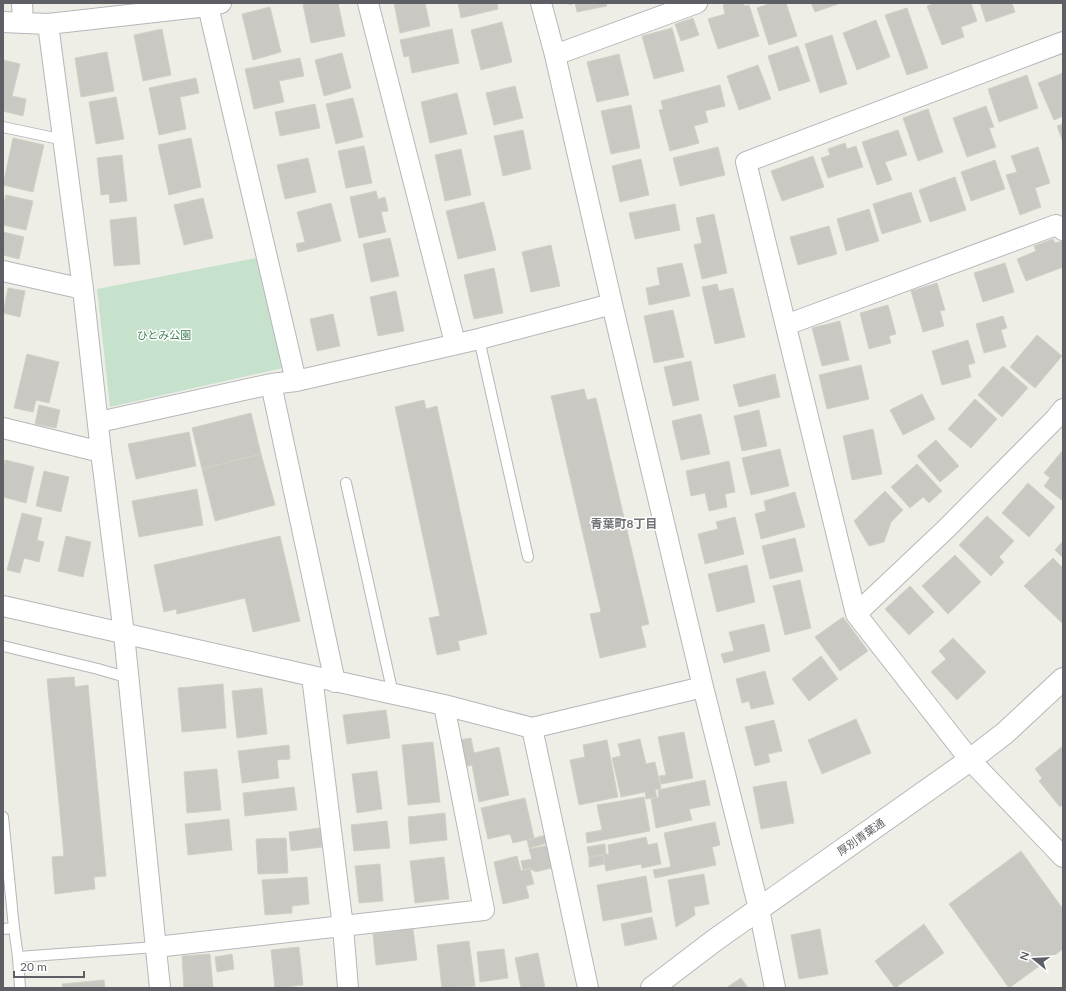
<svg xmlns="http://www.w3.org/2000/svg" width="1066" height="991" viewBox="0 0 1066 991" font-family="Lato,'Noto Sans JP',sans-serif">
  <rect width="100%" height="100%" fill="#eeeee6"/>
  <path fill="#c6e2cd" d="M256 258 283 368 110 407 97 289Z"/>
  <path fill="#c9c8c2" stroke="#d2d1c5" d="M310 3H338L345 36 311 43 303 5Z
    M394 3H425L430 26 400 33Z
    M458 3H497L498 9 461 18Z
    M569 3H606L607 6 577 12 575 3 569 5Z
    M730 3H743L744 6 749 5 759 36 718 49 708 19 725 14 723 5Z
    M771 3H786L797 36 769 45 757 8Z
    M811 3H841L815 12Z
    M934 3H971L977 21 961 27 964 37 942 45 927 6Z
    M980 3H1012L1015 12 986 22Z
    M270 7 281 52 253 60 242 14Z
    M907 8 928 68 907 75 885 15Z
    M693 18 699 35 681 41 675 24Z
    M876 20 890 57 857 70 843 33Z
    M502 22 512 62 481 70 471 30Z
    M672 28 684 71 654 79 642 36Z
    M162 29 171 75 143 81 134 35Z
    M452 29 459 63 412 73 409 56 404 57 400 40Z
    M832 35 847 84 820 93 805 44Z
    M798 46 810 81 779 91 768 56Z
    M107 52 114 91 81 97 75 58Z
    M342 53 351 88 324 96 315 60Z
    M619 54 629 95 597 102 587 62Z
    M300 58 304 76 279 81 284 102 254 109 245 69Z
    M3 60 20 64 12 96 26 99 23 116 3 111Z
    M758 65 771 99 739 110 727 76Z
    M1063 73V116L1054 120 1038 83Z
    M1027 75 1038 108 999 122 988 89Z
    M196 78 199 93 180 97 186 129 159 135 149 88Z
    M720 85 725 106 705 111 708 122 694 126 699 143 670 151 659 110 663 109 661 101Z
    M515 86 523 118 494 125 486 93Z
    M457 93 467 134 430 143 421 102Z
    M116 97 124 139 96 144 89 102Z
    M353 98 363 137 336 144 326 104Z
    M315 104 320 128 280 136 275 112Z
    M631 105 640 148 611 154 601 111Z
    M986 106 994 127 989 128 996 147 967 157 953 118Z
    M928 109 943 152 918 161 903 118Z
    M1063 124V142L1057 126Z
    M523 130 531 169 503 176 494 136Z
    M898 130 907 155 885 162 892 180 877 185 862 142Z
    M13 138 44 145 33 192 3 185Z
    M191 138 201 187 169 195 158 145Z
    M845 143 847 149 856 146 863 167 828 178 821 158 830 155 828 149Z
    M364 146 372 183 346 188 338 151Z
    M718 147 725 175 680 186 673 158Z
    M1038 147 1050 183 1035 188 1041 207 1020 215 1006 175 1017 172 1011 156Z
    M461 149 471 195 445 201 435 155Z
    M122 155 127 201 110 203 109 194 101 195 97 158Z
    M813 156 824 187 782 201 771 171Z
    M308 158 316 192 285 199 277 165Z
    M641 159 649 195 620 202 612 166Z
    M995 160 1005 189 971 201 961 172Z
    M955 177 966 210 930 222 919 190Z
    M376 191 378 199 385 197 388 211 381 212 386 232 359 238 350 197Z
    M911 192 921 222 882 234 873 204Z
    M6 195 33 201 26 230 3 225V206Z
    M203 198 213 238 184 245 174 205Z
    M484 202 496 250 458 259 446 211Z
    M331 203 341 241 298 252 296 244 305 242 297 212Z
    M675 204 680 230 635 239 629 213Z
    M869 209 879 241 846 251 837 219Z
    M714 214 727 273 702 279 694 245 702 243 696 218Z
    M136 217 140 264 114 266 110 220Z
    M829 226 837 254 798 265 790 237Z
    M3 232 24 237 19 259 3 255Z
    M390 238 399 276 371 282 363 244Z
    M1053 239 1055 243 1063 241V267L1026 281 1017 259 1036 251 1034 246Z
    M551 245 560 286 531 292 522 252Z
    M682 263 690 296 649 305 646 288 660 285 657 268Z
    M1005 263 1014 292 983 302 974 273Z
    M494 268 503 313 474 319 464 275Z
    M937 283 945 310 940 311 944 326 923 332 911 291Z
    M717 284 719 291 733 288 745 337 715 344 702 287Z
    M8 288 25 291 20 317 3 313Z
    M396 291 404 331 378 336 370 297Z
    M888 305 896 334 889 336 891 343 869 349 860 313Z
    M673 310 684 357 654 363 644 316Z
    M333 314 340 346 317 351 310 319Z
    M1003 316 1007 328 1001 330 1006 347 984 353 976 324Z
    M840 321 849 360 822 366 812 328Z
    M1037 335 1062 356 1035 388 1010 367Z
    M968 340 975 363 968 365 971 377 942 385 932 351Z
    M27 354 59 362 49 403 36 400 33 412 14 408Z
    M691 361 699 400 673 406 664 367Z
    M861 365 869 399 827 409 819 375Z
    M1003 366 1028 388 1002 417 978 395Z
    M775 374 780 397 739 407 733 385Z
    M584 389 587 400 596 398 649 624 641 626 646 647 600 658 590 614 601 612 551 396Z
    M922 394 935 419 903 435 890 410Z
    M975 399 997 419 971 448 948 429Z
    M424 400 426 409 437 406 487 634 458 641 460 650 437 655 429 618 440 616 395 407Z
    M39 405 60 410 56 428 35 424Z
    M759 410 767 446 742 451 734 416Z
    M251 413 261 454 202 469 192 428Z
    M701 414 710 454 681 460 672 421Z
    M873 429 882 474 852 480 843 436Z
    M189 432 196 466 136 479 128 444Z
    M936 440 959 466 940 482 917 456Z
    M780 449 789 486 751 495 742 458Z
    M1063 450V501L1044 486 1050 478 1044 473Z
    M261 454 275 505 215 521 202 469Z
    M5 460 34 467 26 503 3 497V468Z
    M729 461 735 492 725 494 727 507 709 511 705 493 691 496 686 471Z
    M917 464 942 491 929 503 923 497 910 508 891 487Z
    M44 471 69 477 61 512 36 506Z
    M1028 483 1055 507 1029 537 1002 513Z
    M197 489 203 525 139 537 132 501Z
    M885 491 903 510 891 522 884 542 869 546 854 521Z
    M795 492 805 527 761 539 755 514 766 511 764 501Z
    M22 513 42 518 37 540 44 542 39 562 24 558 20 573 7 570Z
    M987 516 1014 541 999 557 1004 562 991 576 959 545Z
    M735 517 744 554 705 564 698 534 718 529 716 522Z
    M66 536 91 542 83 577 58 571Z
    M280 536 300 621 253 632 245 598 177 614 176 609 164 612 154 565Z
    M795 538 803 571 770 579 762 546Z
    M1063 541V558L1055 550Z
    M955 555 981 582 948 614 922 586Z
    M1053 558 1063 568V624L1024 586Z
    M747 565 755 602 717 612 708 574Z
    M800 580 811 628 785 635 773 586Z
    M910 586 934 612 909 635 885 609Z
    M843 617 868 651 840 671 815 637Z
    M764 624 770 651 724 663 721 654 734 651 729 632Z
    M953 638 986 672 957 700 931 672 946 659 939 651Z
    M821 656 838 679 809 701 792 679Z
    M765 671 774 704 751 709 749 701 742 703 736 679Z
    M74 677 75 687 88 685 106 876 94 877 95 889 55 894 52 857 64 856 47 679Z
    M223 684 226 728 182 732 178 688Z
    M262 688 267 734 237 738 232 691Z
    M386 710 390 738 347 744 343 715Z
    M856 719 871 753 822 774 808 740Z
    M774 720 782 751 768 754 770 762 755 766 745 727Z
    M684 732 693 778 661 784 659 776 666 775 658 737Z
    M471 738 474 753 499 747 509 795 479 802 472 765 464 767 459 740Z
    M640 739 646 764 655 762 661 788 655 790 657 797 646 799 645 792 621 797 612 758 621 756 618 744Z
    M607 740 618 797 579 805 570 760 585 757 583 745Z
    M433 742 440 802 408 805 402 745Z
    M289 745 290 759 277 760 279 778 242 783 238 751Z
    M1063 746V804L1060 807 1039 781 1042 778 1035 769Z
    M217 769 221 810 187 813 184 772Z
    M377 771 382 809 357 813 352 774Z
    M705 780 710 805 689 809 692 820 656 828 651 799 659 797 658 790Z
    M786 781 794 823 761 829 753 787Z
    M294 787 297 810 245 816 243 793Z
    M644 797 650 831 587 843 586 833 602 830 597 805Z
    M525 798 534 838 513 843 510 834 488 839 481 808Z
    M445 813 447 840 410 844 408 817Z
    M229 819 232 850 188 855 185 824Z
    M387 821 390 848 354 851 351 825Z
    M715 822 720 845 712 847 716 865 655 878 653 870 671 867 664 833Z
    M320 828 322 847 291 851 289 832Z
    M546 835 548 843 529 848 527 840Z
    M646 837 648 845 657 843 661 864 642 868 641 864 606 871 603 855 609 854 608 845Z
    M286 838 288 873 258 874 256 839Z
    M605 844 606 854 589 857 587 847Z
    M550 845 555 867 536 872 529 868 523 870 521 861 532 859 529 849Z
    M1021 851 1063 909V949L1009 988 949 904Z
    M603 855 605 864 589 867V857Z
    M517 856 521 871 530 869 534 884 526 886 529 898 503 904 494 862Z
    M444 857 449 899 415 903 410 861Z
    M380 864 383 901 359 903 355 866Z
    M704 874 709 904 694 907 695 915 676 927 668 880Z
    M646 876 652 912 603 921 597 885Z
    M307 877 309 904 292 906V913L265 915 262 880Z
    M652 917 657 939 625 946 621 924Z
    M924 924 944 953 895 988 875 961Z
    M413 929 417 960 376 965 373 934Z
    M820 929 828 974 799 979 791 935Z
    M469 941 475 986 442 988 437 945Z
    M299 947 303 985 275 988 271 950Z
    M504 949 508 978 480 982 477 952Z
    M538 953 545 988H521L515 958Z
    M210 954 213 988H184L182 956Z
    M232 954 234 969 217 972 215 957Z
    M741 978 748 988H726Z
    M104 980 105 988H63L62 984Z"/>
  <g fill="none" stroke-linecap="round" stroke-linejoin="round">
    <g stroke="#b6b6bb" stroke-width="12">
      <path id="service" d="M3 127 64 140
        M479 339 528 557
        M346 483 393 694
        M3 646 98 669 129 678
        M3 817 14 928
        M3 929 14 928 18 957 156 947
        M18 957 20 988"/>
    </g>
    <g stroke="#b6b6bb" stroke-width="22">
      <path id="minor" d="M22 3 23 23
        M368 3 455 343
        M541 3 555 55 612 304 703 687 759 909 775 988
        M208 6 296 381
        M3 22 48 24 208 6 221 3
        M48 24 83 289 101 452 124 634 160 988
        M1063 42 746 162 856 614 970 760 1063 857
        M555 55 697 3
        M3 271 83 289
        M786 325 1056 225 1063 230
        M271 384 335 682
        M99 422 271 384 296 381 479 339 612 304
        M3 428 101 452
        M3 606 312 676 444 705 532 728 703 687
        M856 614 947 528 1055 419 1063 409
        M312 676 343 927 348 988
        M532 728 588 988
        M156 947 484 910 444 705"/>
    </g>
    <g stroke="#b6b6bb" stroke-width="24">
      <path id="tertiary" d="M652 988 715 940 970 760 1005 733 1063 679"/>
    </g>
    <use href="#service" stroke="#fff" stroke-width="10"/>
    <use href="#minor" stroke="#fff" stroke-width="20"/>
    <use href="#tertiary" stroke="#fff" stroke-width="22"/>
  </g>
  <g text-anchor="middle" stroke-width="3" stroke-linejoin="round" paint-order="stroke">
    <g font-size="11" fill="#418054" stroke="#fff">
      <text x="164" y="339">ひとみ公園</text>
    </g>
    <g font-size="11" fill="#5e5f64" stroke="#fff">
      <text transform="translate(861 837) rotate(-35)" y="4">厚別青葉通</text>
    </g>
    <g font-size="12" font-weight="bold" fill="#6f7176" stroke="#fff">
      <text x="624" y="528">青葉町8丁目</text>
    </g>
  </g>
  <rect width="1066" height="991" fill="none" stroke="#5e5f64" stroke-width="8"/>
  <g transform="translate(1034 959) rotate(288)" stroke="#ffffff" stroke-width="3" paint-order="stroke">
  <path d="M0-3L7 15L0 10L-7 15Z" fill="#5e5f64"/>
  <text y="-6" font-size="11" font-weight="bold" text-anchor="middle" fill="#5e5f64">N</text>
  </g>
  <path d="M14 971v6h70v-6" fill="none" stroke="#5e5f64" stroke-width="2"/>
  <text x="20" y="971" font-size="12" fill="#5e5f64" stroke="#ffffff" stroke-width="3" paint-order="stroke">20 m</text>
</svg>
